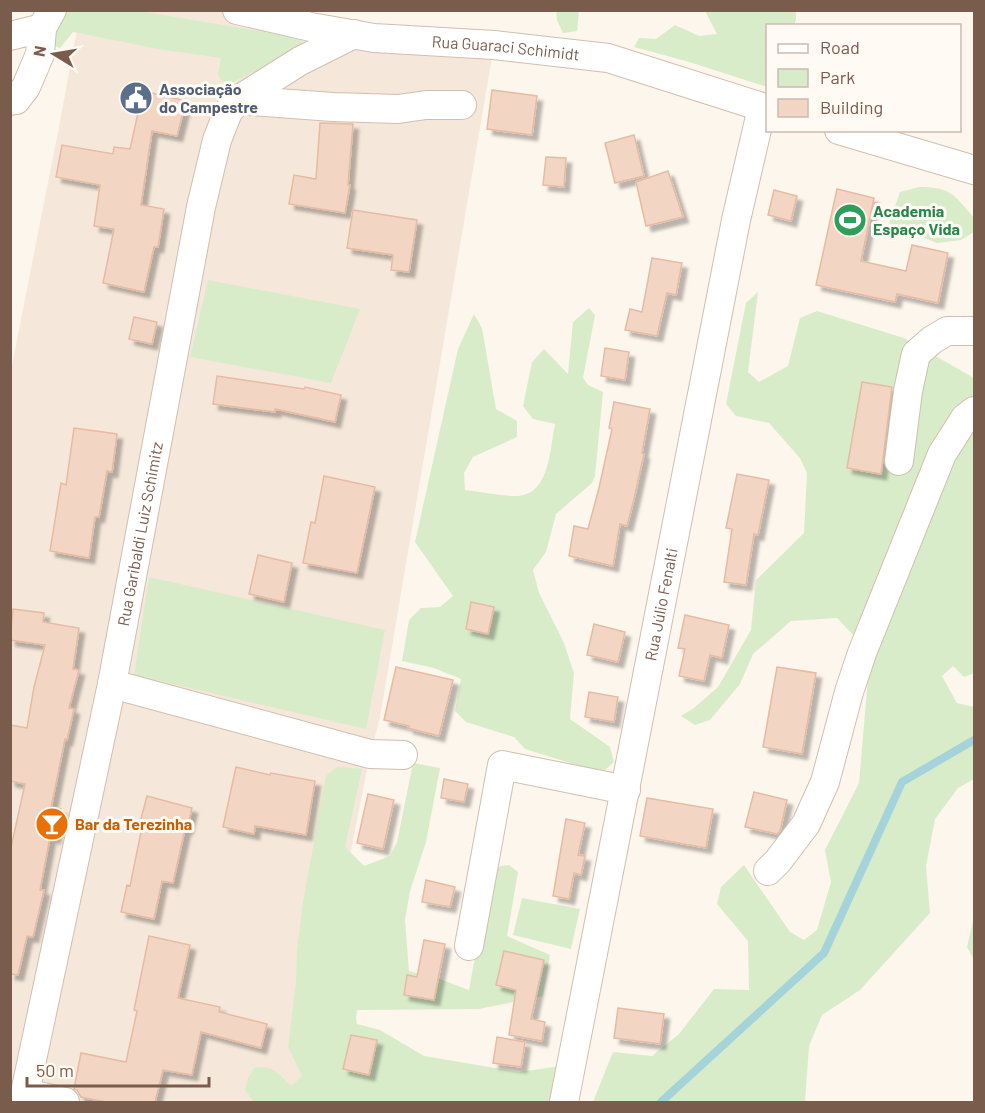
<svg xmlns="http://www.w3.org/2000/svg" width="985" height="1113" viewBox="0 0 985 1113" font-family="Barlow,sans-serif">
  <defs>
    <filter id="shadow"><feDropShadow dx="5.5" dy="5.5" stdDeviation="1.5" flood-color="#0004"/></filter>
  </defs>
  <rect width="100%" height="100%" fill="#fdf6ec"/>
  <path fill="#f5e8da" d="M82 11H237L494 45 380 717 369 760 301 1102H11V370L58 132 75 40Z"/>
  <path fill="#d8ecc9" d="M133 10 295 37 302 40 301 48 295 52 229 84 222 81 218 74 221 58 158 49 73 32 60 48 55 46 51 29 63 11Z
    M556 11H579L577 31 563 33 557 20Z
    M705 11H796V20L794 25 768 26 767 87 686 61 634 47 639 38 656 39 675 25 699 36 717 34Z
    M919 187C952 187 954 195 974 218V232L961 240 937 243 889 224 900 192Z
    M208 280 360 309 331 383 190 357Z
    M758 292 748 372 759 382 788 366 800 318 817 311 904 338 974 378V673L964 677 953 666 942 676 957 703 974 707V779L958 788 935 819 926 866 930 913 860 990 822 1015 809 1046 805 1102H593L613 1052 652 1056 679 1034 714 989 749 990 748 941 717 904 721 887 744 865 790 932 804 940 817 930 831 882 825 850 859 783 868 678 873 656 837 618 791 621 753 654 740 684 710 720 695 725 681 716 694 708 718 687 751 630 756 580 804 533 807 473 800 458 769 423 736 416 726 404 746 303Z
    M589 308 595 315 583 378 588 385 603 392 595 476 592 483 556 514 546 552 533 570 539 593 564 643 574 673 570 719 610 747 614 762 602 773 525 749 514 737 466 722 455 711 461 679 434 668 402 661 409 620 421 608 440 607 453 596 415 542 458 349 474 314 482 328 496 409 517 421V437L473 457 464 473 465 490C482 492 501 496 517 496 550 495 550 448 555 424L533 419 523 406 532 362 544 349 568 374 573 322Z
    M149 577 385 630 366 729 134 675Z
    M413 763 440 768 426 842 410 891 405 920 409 971 437 978 469 990 489 880 500 866 509 865 518 872 507 936 550 955 543 996 479 1009 357 1010 356 1018 357 1024 380 1030 424 1056 519 1072 561 1066 555 1102H254L245 1090 248 1078 254 1068C272 1064 279 1074 291 1086L302 1076 288 1047 296 982 297 950 303 902 326 776 337 767 362 769 345 847 364 866 390 856 397 842Z
    M522 898 580 909 571 949 513 935Z
    M974 917V960L967 947Z"/>
  <g fill="none" stroke-linecap="round" stroke-linejoin="round">
    <path stroke="#a5d3da" stroke-width="8" d="M661 1102 824 953 902 782 974 740"/>
  </g>
  <path fill="#f3d5c3" stroke="#e6bba3" stroke-width="1.5" filter="url(#shadow)" d="M492 90 537 96 532 135 487 129Z
    M143 91 186 101 177 136 152 131 141 205 164 209 158 247H154L144 292 103 283 114 229 94 226 100 185 56 177 62 145 113 154 114 147 130 149Z
    M320 123 353 124 348 185H350L345 213 289 204 294 175 316 179Z
    M634 135 644 176 615 183 605 143Z
    M546 157 566 158 564 187 543 185Z
    M668 171 683 217 646 226 636 182Z
    M837 189 874 198 861 261 906 271 912 245 948 253 938 303 897 294 895 302 816 285Z
    M774 190 797 196 791 221 768 215Z
    M353 210 417 220 409 272 391 270 393 255 347 248Z
    M652 258 682 263 676 295 667 293 657 336 625 330 630 309 642 312Z
    M134 317 157 322 152 344 129 339Z
    M605 348 629 352 625 380 601 376Z
    M217 376 304 389 305 387 341 395 335 422 275 409V412L213 404Z
    M862 382 892 387 881 474 847 468Z
    M614 402 650 409 642 453 644 454 634 499 627 526 620 524 613 566 569 556 574 526 588 529 599 488 612 429 609 428Z
    M74 428 117 434 112 472 107 471 99 517H95L89 558 50 551 61 483 66 485Z
    M737 474 769 480 758 535 754 534 746 585 724 582 732 529 726 528Z
    M324 476 375 487 357 573 303 563 311 522 315 523Z
    M258 555 292 563 284 602 249 594Z
    M471 602 494 607 488 634 466 629Z
    M13 609 44 613 43 622 79 628 73 669 79 670 69 708 74 709 67 740 65 739 51 808 61 809 55 838 50 837 40 890H44L33 937 27 936 18 975 10 974V852L25 784 10 781V725L27 728 34 687 45 645 10 640Z
    M685 615 729 625 722 658 710 655 704 681 679 676 685 649 678 648Z
    M594 624 625 632 618 662 587 655Z
    M396 667 453 680 439 736 408 728 409 726 384 720Z
    M777 667 816 673 802 754 763 747Z
    M589 692 618 697 614 722 585 717Z
    M236 767 270 775 271 773 315 781 306 835 255 826 254 834 223 827Z
    M444 779 468 784 464 802 441 798Z
    M754 792 787 800 780 831 777 834 745 827Z
    M368 794 394 800 383 849 357 843Z
    M147 796 192 808 187 829H185L173 883 162 881 154 919 121 912 127 885 130 886 142 827 139 826Z
    M647 798 713 809 706 848 640 836Z
    M566 819 585 823 578 855 585 856 581 875 574 873 569 899 553 896Z
    M426 880 455 887 450 907 422 902Z
    M149 936 190 945 178 998 220 1007 219 1012 267 1024 261 1048 201 1032 192 1075 163 1070 155 1102H106L81 1097 77 1090 74 1089 81 1053 126 1062 137 1011 134 1010Z
    M424 940 445 944 434 1000 404 995 407 975 417 977Z
    M504 951 544 960 531 1019 545 1022 542 1041 509 1035 516 990 496 985Z
    M618 1008 664 1014 660 1044 614 1038Z
    M351 1035 377 1040 369 1075 343 1069Z
    M497 1037 525 1042 521 1067 493 1063Z"/>
  <g fill="none" stroke-linecap="round" stroke-linejoin="round">
    <g stroke="#d1beb0" stroke-width="30">
      <g id="minor">
        <path id="s1" d="M237 10 311 27 374 38 494 45 608 58 768 109"/>
        <path d="M10 36 42 28"/>
        <path d="M238 100 333 107 398 109 426 105H462"/>
        <path d="M10 101 16 100 26 87 40 54 42 28 52 10"/>
        <path d="M839 130 974 170"/>
        <path d="M899 461 908 391 916 354 932 340 947 331H974"/>
        <path d="M112 684 370 754 403 755"/>
        <path d="M768 871 778 861 806 824 825 782 849 692 862 653 942 454 965 418 974 411"/>
        <path d="M469 946 502 765 626 790"/>
        <path d="M25 1093 65 1102"/>
        <path id="s2" d="M23 1102 112 684 201 207 217 140 228 112 238 100 300 61 354 34"/>
        <path id="s3" d="M564 1102 736 220 762 108"/>
      </g>
    </g>
    <use href="#minor" stroke="#fff" stroke-width="28"/>
  </g>
  <defs>
    <g id="civic-disc" transform="scale(1.725)"><circle r="9.5" fill="#5c6f8a" stroke="#fffaf3"/><path d="M-.6-6.5H3V-4.5H.6V-3L4-1V1h2V6H-6V1h2V-1L-.6-3ZM-1.2 2.5V6h2.4V2.5Z" fill="#fff"/></g>
    <g id="stadium-disc" transform="scale(1.725)"><circle r="9.5" fill="#2e9e5b" stroke="#fffaf3"/><path d="M0-5a6.5 5 0 1 0 0 10a6.5 5 0 1 0 0-10ZM-3.5-1.8h7v3.6h-7Z" fill="#fff"/></g>
    <g id="bar-disc" transform="scale(1.725)"><circle r="9.5" fill="#e8710a" stroke="#fffaf3"/><path d="M-6-5H6L.8 .8V4.5H3.5V6h-7V4.5H-.8V.8Z" fill="#fff"/></g>
  </defs>
  <g fill-rule="evenodd">
    <use href="#civic-disc" x="136" y="98"/>
    <use href="#stadium-disc" x="850" y="220"/>
    <use href="#bar-disc" x="52" y="824"/>
  </g>
  <g text-anchor="middle" stroke-width="6" stroke-linejoin="round" paint-order="stroke">
    <g font-size="16" fill="#7a5c4d" stroke="#fffaf3">
      <text dy="6" stroke="none"><textPath href="#s1" startOffset="272">Rua Guaraci Schimidt</textPath></text>
      <text dy="6" stroke="none"><textPath href="#s2" startOffset="580">Rua Garibaldi Luiz Schimitz</textPath></text>
      <text dy="6" stroke="none"><textPath href="#s3" startOffset="507">Rua Júlio Fenalti</textPath></text>
    </g>
    <g font-size="16" font-weight="bold" fill="#4e5e75" stroke="#fffaf3" text-anchor="start">
      <text x="159" y="95">Associação<tspan x="159" dy="18">do Campestre</tspan></text>
    </g>
    <g font-size="16" font-weight="bold" fill="#27864d" stroke="#fffaf3" text-anchor="start">
      <text x="873" y="217">Academia<tspan x="873" dy="18">Espaço Vida</tspan></text>
    </g>
    <g font-size="16" font-weight="bold" fill="#c56008" stroke="#fffaf3" text-anchor="start">
      <text x="75" y="830">Bar da Terezinha</text>
    </g>
  </g>
  <rect width="985" height="1113" fill="none" stroke="#7a5c4d" stroke-width="24"/>
  <rect x="766" y="24" width="195" height="108" fill="#fffaf3" stroke="#cabbb1" stroke-width="1.5"/>
  <rect x="778" y="44" width="30" height="9" fill="#ffffff" stroke="#cabbb1" stroke-width="1.5"/>
  <text x="820" y="54" font-size="18" fill="#7a5c4d">Road</text>
  <rect x="778" y="69" width="30" height="18" fill="#d8ecc9" stroke="#cabbb1" stroke-width="1.5"/>
  <text x="820" y="84" font-size="18" fill="#7a5c4d">Park</text>
  <rect x="778" y="99" width="30" height="18" fill="#f3d5c3" stroke="#cabbb1" stroke-width="1.5"/>
  <text x="820" y="114" font-size="18" fill="#7a5c4d">Building</text>
  <g transform="translate(54 54) rotate(281)" stroke="#fffaf3" stroke-width="4.5" paint-order="stroke">
  <path d="M0-4.5L10 22L0 15L-10 22Z" fill="#7a5c4d"/>
  <text y="-9" font-size="16" font-weight="bold" text-anchor="middle" fill="#7a5c4d">N</text>
  </g>
  <path d="M27 1077v9h182v-9" fill="none" stroke="#7a5c4d" stroke-width="3"/>
  <text x="36" y="1077" font-size="18" fill="#7a5c4d" stroke="#fffaf3" stroke-width="4.5" paint-order="stroke">50 m</text>
</svg>
